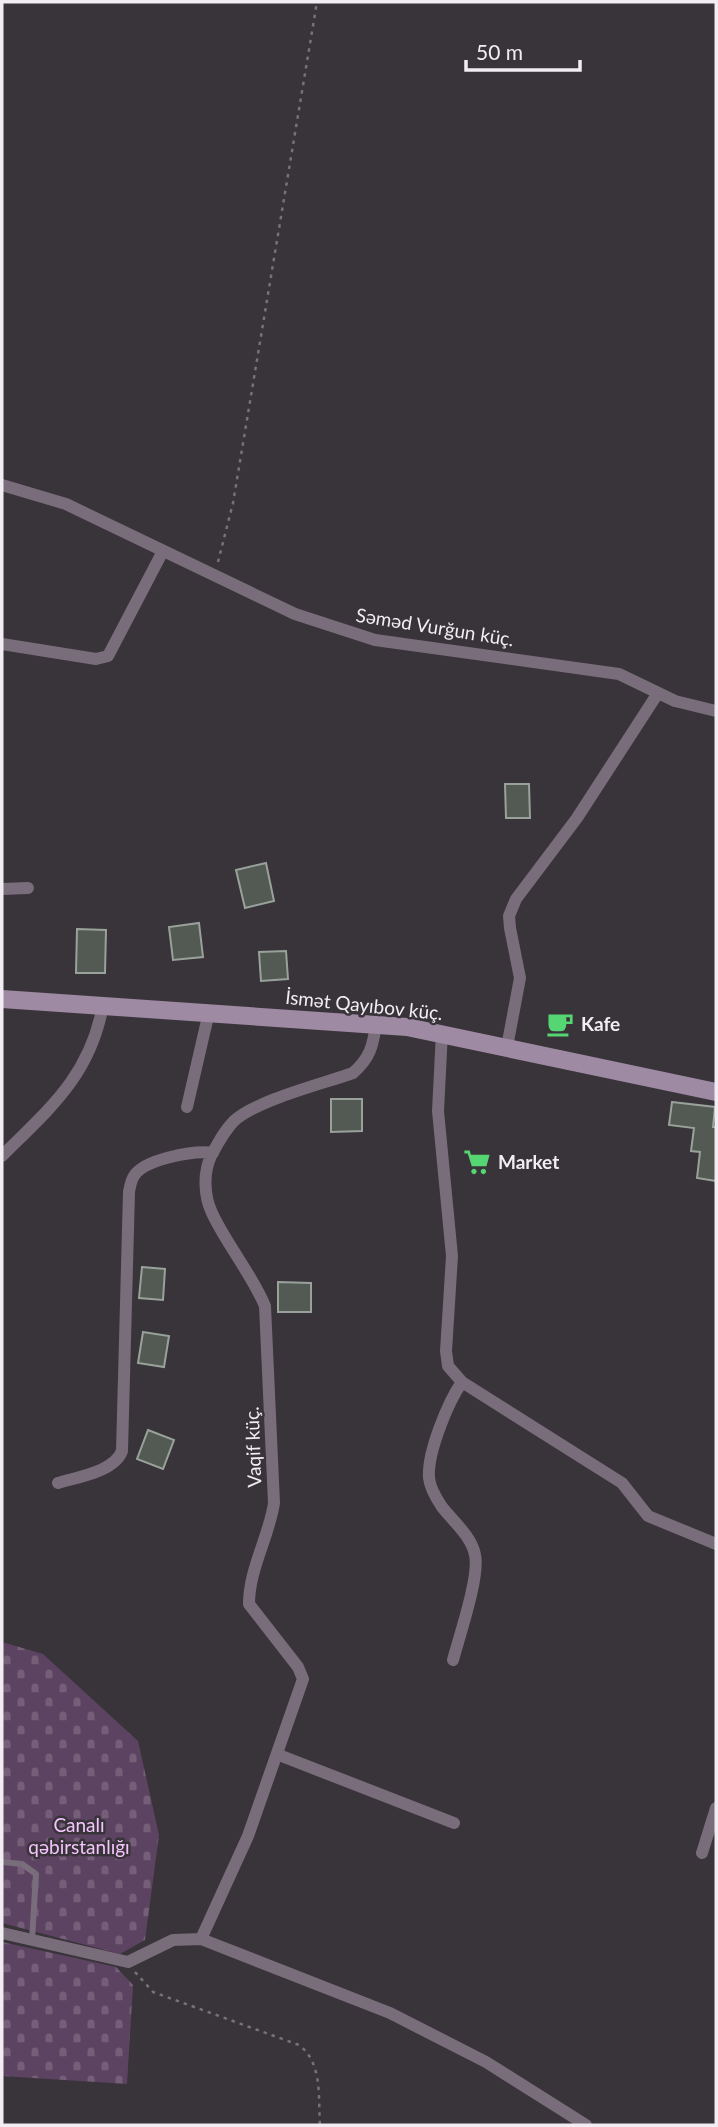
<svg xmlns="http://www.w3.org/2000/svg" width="718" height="2127" viewBox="0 0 718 2127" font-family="Lato,sans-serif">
  <defs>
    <pattern id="cemetery-stones" width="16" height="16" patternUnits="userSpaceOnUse" patternTransform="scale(1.75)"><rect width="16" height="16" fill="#5c4361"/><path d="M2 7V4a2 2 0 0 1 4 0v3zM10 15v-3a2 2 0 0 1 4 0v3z" fill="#745e78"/></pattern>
  </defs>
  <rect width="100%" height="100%" fill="#39333a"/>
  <path fill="url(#cemetery-stones)" d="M2 1642 43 1654 138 1741 159 1835 145 1940 120 1954 2 1923Z
    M2 1942 116 1967 133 1985 127 2084 2 2076Z"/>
  <path fill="#525a53" stroke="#99a29a" stroke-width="2" d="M505 784H529L530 818H506Z
    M266 863 274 901 245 908 236 870Z
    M199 923 203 957 173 960 169 927Z
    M77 929 106 930 105 973H76Z
    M286 951 288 979 261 981 259 952Z
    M331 1099H362V1131L331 1132Z
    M672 1102 715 1107 713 1127H716V1181L697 1178 700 1152 691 1151 694 1128 669 1125Z
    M142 1267 165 1269 163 1300 139 1298Z
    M278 1282 311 1283V1312H278Z
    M143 1332 169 1336 164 1367 138 1363Z
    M148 1430 174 1440 163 1469 137 1459Z"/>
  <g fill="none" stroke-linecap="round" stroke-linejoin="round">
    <path stroke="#777278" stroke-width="2.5" stroke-dasharray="3.5 5" stroke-linecap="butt" d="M218 562 233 503 317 2
      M135 1972 153 1992 299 2045C323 2063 318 2098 320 2125"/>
    <path stroke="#796c7b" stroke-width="6" d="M2 1862 22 1864 36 1874 32 1940"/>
    <path stroke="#796c7b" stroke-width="12" d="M2 485 66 504 295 614 375 640 619 674 675 701 716 711
      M2 644 96 659 108 656 163 551
      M2 889 28 888
      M442 1032 438 1111 452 1256 446 1351 448 1366 462 1382 622 1483 648 1516 716 1544
      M507 1047 520 978 510 928 509 916 516 899 577 818 658 693
      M187 1107 209 1012
      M2 1156C50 1108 90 1076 103 1005
      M58 1483C77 1477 114 1472 122 1451L129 1192C130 1187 131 1180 134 1176 144 1159 195 1150 213 1153
      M453 1660C459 1637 480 1576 475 1555 472 1537 453 1521 442 1507 436 1498 430 1488 429 1478 427 1453 448 1402 462 1382
      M279 1755 454 1823
      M702 1853 716 1808
      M2 1933 128 1962 173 1940 201 1939 390 2013 486 2062 586 2125
      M201 1939 248 1836 303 1679 298 1667 249 1604C249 1569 269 1537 274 1503L265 1306C251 1273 227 1245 212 1213 204 1196 203 1173 211 1156 218 1143 224 1131 234 1121 257 1100 322 1084 353 1073 370 1058 373 1046 376 1024"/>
    <path stroke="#9f8aa3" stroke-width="18" d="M2 999 407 1027 716 1092"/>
  </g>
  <defs>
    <g id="cafe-bare" transform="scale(2.1)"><path d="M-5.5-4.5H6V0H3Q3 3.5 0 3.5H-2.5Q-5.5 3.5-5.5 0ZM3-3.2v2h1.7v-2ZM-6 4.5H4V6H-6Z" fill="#55d672" stroke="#39333a" stroke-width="2.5" paint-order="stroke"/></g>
    <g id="supermarket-bare" transform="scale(2.1)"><path d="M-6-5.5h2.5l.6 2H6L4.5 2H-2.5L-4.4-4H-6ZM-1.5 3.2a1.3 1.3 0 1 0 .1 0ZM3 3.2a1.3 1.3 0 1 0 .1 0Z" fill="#55d672" stroke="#39333a" stroke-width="2.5" paint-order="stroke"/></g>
  </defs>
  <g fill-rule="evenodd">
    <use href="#cafe-bare" x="560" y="1024"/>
    <use href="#supermarket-bare" x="477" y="1162"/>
  </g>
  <g text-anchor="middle" stroke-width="5" stroke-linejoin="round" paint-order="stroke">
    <g font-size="19" fill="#f1edf2" stroke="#39333a">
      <text transform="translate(435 627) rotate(9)" y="7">Səməd Vurğun küç.</text>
      <text transform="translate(364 1005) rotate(6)" y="7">İsmət Qayıbov küç.</text>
      <text transform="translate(253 1447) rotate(-92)" y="7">Vaqif küç.</text>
    </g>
    <g font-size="19" font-weight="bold" fill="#f1edf2" stroke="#39333a" text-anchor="start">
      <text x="581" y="1031">Kafe</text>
      <text x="498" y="1169">Market</text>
    </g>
    <g font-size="19" fill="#f4c4fd" stroke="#39333a">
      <text x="79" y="1832">Canalı<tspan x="79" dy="22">qəbirstanlığı</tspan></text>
    </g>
  </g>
  <rect width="718" height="2127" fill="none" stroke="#f1edf2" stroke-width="7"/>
  <path d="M466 60v10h114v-10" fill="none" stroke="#f1edf2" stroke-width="3.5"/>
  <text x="476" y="60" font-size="21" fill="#f1edf2" stroke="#39333a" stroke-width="5" paint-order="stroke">50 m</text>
</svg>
